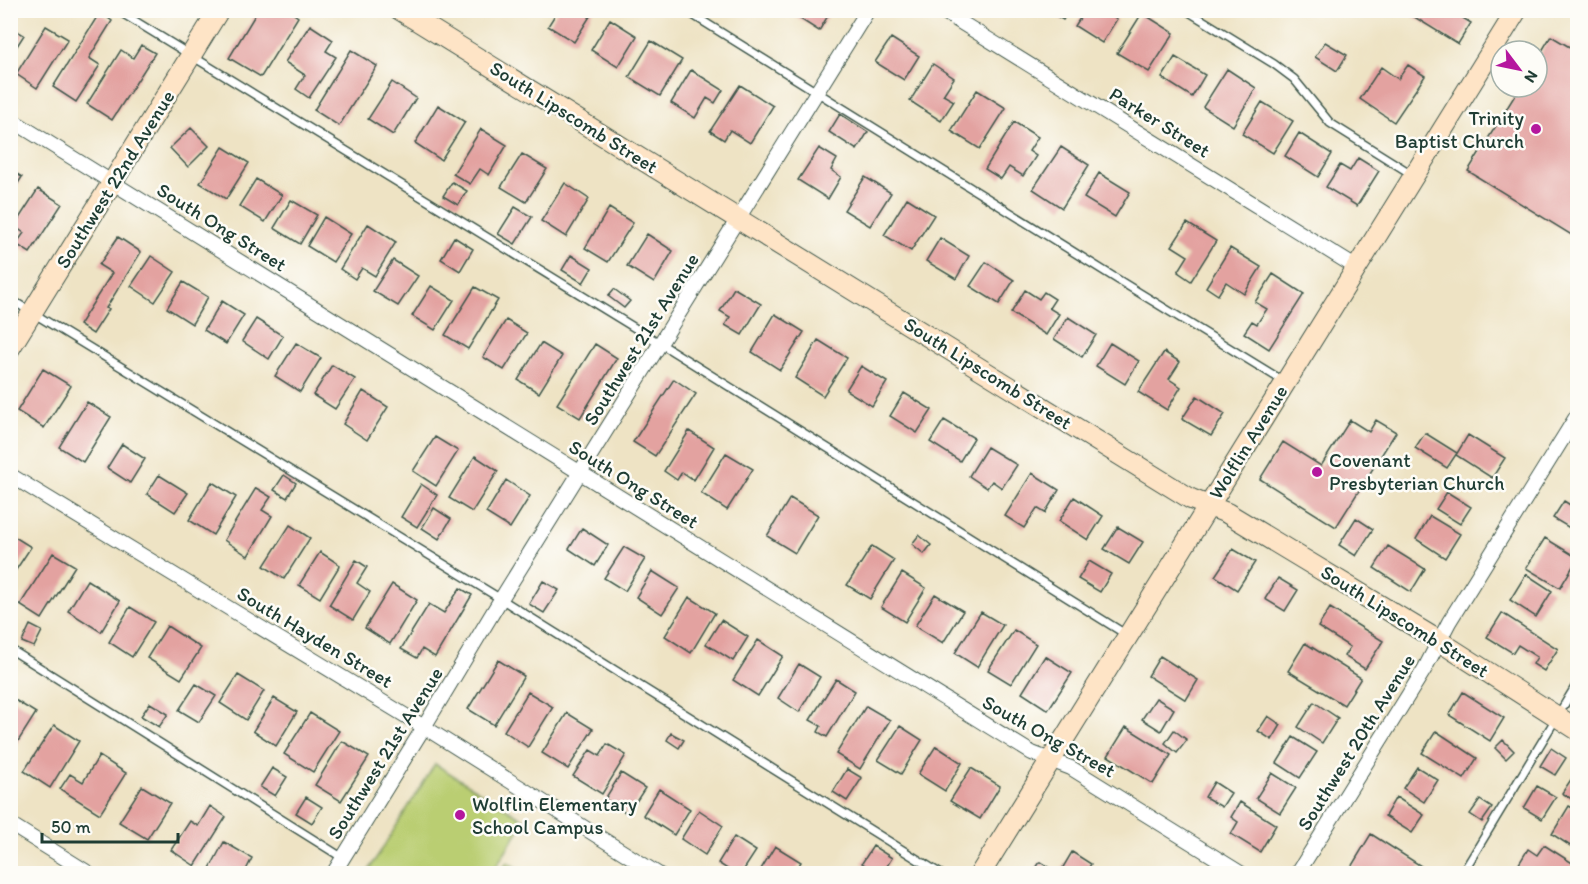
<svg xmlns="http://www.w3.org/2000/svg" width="1588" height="884" viewBox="0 0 1588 884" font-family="Itim,sans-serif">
  <defs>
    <pattern id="park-dots" width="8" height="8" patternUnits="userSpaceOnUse" patternTransform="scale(1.5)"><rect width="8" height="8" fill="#bace72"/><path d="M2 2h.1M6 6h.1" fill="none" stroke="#97a85e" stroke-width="1.8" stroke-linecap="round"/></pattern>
  </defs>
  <rect width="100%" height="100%" fill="#fdfcf7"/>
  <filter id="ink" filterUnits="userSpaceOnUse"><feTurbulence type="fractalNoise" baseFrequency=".0167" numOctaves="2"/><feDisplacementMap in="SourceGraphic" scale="12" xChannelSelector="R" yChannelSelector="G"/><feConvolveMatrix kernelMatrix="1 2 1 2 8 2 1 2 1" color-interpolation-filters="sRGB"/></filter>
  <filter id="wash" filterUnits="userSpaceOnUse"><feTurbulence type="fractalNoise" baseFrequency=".008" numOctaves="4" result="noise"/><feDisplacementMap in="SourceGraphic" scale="24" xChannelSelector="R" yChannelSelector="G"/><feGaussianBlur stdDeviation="1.35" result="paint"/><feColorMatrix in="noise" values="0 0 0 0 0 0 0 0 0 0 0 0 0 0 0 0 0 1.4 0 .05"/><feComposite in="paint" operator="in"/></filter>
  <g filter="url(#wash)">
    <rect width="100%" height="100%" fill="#eee3c4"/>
    <path fill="#bace72" stroke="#6c8653" stroke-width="1.5" d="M435 764 525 820 492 873H367Z"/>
    <path fill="url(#park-dots)" stroke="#6c8653" stroke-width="1.5" d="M507 862 525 873H500Z"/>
    <g id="blocks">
      <path fill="#e3a2a0" d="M258 10H288L298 17 261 77 229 58Z
        M558 10H594L574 42 548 26Z
        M786 10H823L829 14 819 31Z
        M1046 10H1069L1063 20Z
        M1085 10H1103L1117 19 1102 43 1075 26Z
        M1403 10H1450L1471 23 1458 44Z
        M100 12 112 21 89 58 100 65 76 102 53 87Z
        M1142 13 1174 33 1149 72 1117 53Z
        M610 19 637 36 618 67 591 50Z
        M310 25 333 40 326 51 336 57 309 98 296 89 305 75 285 62Z
        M46 26 68 39 37 88 16 74Z
        M10 27 24 35 10 57Z
        M1551 36 1578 52V239L1468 171 1520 87H1537V59Z
        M891 38 919 56 904 80 875 62Z
        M651 41 682 60 660 96 629 77Z
        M1325 42 1347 55 1337 71 1315 57Z
        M141 45 155 53 112 120 87 104 121 50 133 58Z
        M351 50 377 66 339 126 314 110Z
        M1175 57 1205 75 1192 97 1162 78Z
        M933 64 954 78 943 95 954 101 941 121 910 101Z
        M1408 65 1425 76 1394 122 1360 99 1381 67 1398 79Z
        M1227 69 1256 88 1233 126 1203 107Z
        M691 70 723 90 715 103 707 98 695 118 671 103Z
        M392 82 416 98 393 135 368 119Z
        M740 85 773 106 750 143 730 130 724 140 710 131Z
        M977 90 1006 108 980 149 951 131Z
        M1262 102 1293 121 1273 153 1242 134Z
        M438 105 465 122 441 160 415 143Z
        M840 114 868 132 857 150 829 132Z
        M1014 122 1038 137 1029 151 1036 156 1023 176 1009 167 1001 179 985 169Z
        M191 128 209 146 188 167 170 148Z
        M481 129 507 145 489 175 480 169 470 184 453 174Z
        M1299 133 1332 154 1318 177 1285 156Z
        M223 147 249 163 226 199 200 183Z
        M1061 147 1089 165 1062 208 1033 189Z
        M819 148 837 159 831 170 841 177 828 199 798 180Z
        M522 154 547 169 526 202 501 187Z
        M1358 158 1379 171 1357 206 1326 187 1340 165 1350 171Z
        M10 170 22 177 10 196Z
        M1099 173 1130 192 1115 217 1084 198Z
        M865 177 891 193 870 226 844 210Z
        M256 179 282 195 265 222 239 206Z
        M452 182 467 191 458 205 443 196Z
        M565 183 589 199 566 237 541 221Z
        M38 189 62 204 30 253 16 244 24 233 14 226Z
        M907 198 934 215 911 251 884 235Z
        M291 200 317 215 300 244 274 228Z
        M515 207 532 217 515 244 498 234Z
        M609 208 633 223 608 262 585 248Z
        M324 217 351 234 333 262 307 246Z
        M1187 223 1216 241 1191 281 1178 272 1188 256 1172 246Z
        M368 224 396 242 375 276 362 268 355 279 340 269Z
        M647 234 673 251 654 283 627 266Z
        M118 237 141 252 106 308 109 309 93 334 79 325 112 273 99 265Z
        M454 237 473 249 460 271 441 259Z
        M940 238 969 256 956 279 926 261Z
        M1230 248 1261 267 1244 294 1226 282 1218 295 1206 287Z
        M571 255 592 268 583 283 562 270Z
        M151 256 175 272 155 302 131 286Z
        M393 260 418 276 398 306 373 291Z
        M986 262 1014 280 999 304 970 286Z
        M1273 274 1304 294 1269 349 1244 333 1252 321 1257 324 1267 309 1255 302Z
        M183 282 208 297 192 324 167 308Z
        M431 286 454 300 435 330 412 316Z
        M475 287 498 300 468 349 445 335Z
        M734 288 761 304 742 335 725 325 730 317 720 311Z
        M614 289 630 301 624 308 608 296Z
        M1025 290 1039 299 1044 292 1055 299 1049 308 1059 314 1046 335 1011 313Z
        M222 301 244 315 226 344 204 330Z
        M775 314 804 332 780 370 752 352Z
        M1068 317 1096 335 1082 357 1054 339Z
        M256 319 283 336 269 359 242 341Z
        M506 320 527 333 504 370 483 357Z
        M818 340 847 358 823 396 795 378Z
        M296 343 321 358 300 392 275 376Z
        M541 343 562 356 539 393 518 380Z
        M1110 343 1139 361 1125 384 1096 366Z
        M595 344 617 358 580 418 557 404Z
        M1164 352 1180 362 1169 379 1181 387 1167 410 1138 392Z
        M332 365 355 379 335 409 313 395Z
        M861 366 887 382 872 406 846 390Z
        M43 369 71 386 44 428 17 411Z
        M674 379 696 394 655 456 633 442Z
        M363 391 388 407 367 440 343 424Z
        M904 393 932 410 917 433 890 416Z
        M1197 396 1225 414 1211 436 1182 419Z
        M87 402 111 417 83 462 59 447Z
        M944 420 974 438 960 461 930 442Z
        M1350 420 1369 432 1376 420 1396 432 1336 527 1260 479 1283 442 1321 466Z
        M689 431 714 447 694 480 682 472 677 480 664 471Z
        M1425 433 1457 453 1447 468 1415 448Z
        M1468 435 1505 458 1492 478 1456 455Z
        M435 437 458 451 436 486 413 471Z
        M122 444 145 459 130 483 107 468Z
        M987 447 1017 465 1002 488 992 481 987 488 969 476Z
        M726 453 753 469 727 510 701 493Z
        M475 456 498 471 472 512 449 498Z
        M1032 473 1059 490 1045 513 1037 508 1024 528 1005 516Z
        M159 475 188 493 175 512 147 494Z
        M284 475 296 483 287 498 274 490Z
        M506 480 530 496 510 528 486 513Z
        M212 482 236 497 213 535 189 520Z
        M421 484 437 495 417 527 401 517Z
        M256 488 271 497 262 510 272 516 248 556 224 540Z
        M1447 492 1471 507 1460 524 1436 509Z
        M1074 497 1103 516 1088 540 1059 521Z
        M790 498 818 515 795 553 767 536Z
        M1564 501 1578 510V533L1553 518Z
        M434 508 451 519 439 539 422 528Z
        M1430 516 1460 534 1445 558 1416 539Z
        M1356 518 1373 529 1356 556 1339 545Z
        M290 525 310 538 284 579 264 566Z
        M1118 527 1143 542 1129 564 1104 549Z
        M582 528 608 545 595 566 569 549Z
        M10 534 31 547 10 579Z
        M919 535 931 545 924 554 912 544Z
        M1545 538 1578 558 1560 588 1526 568Z
        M872 546 894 560 870 599 847 585Z
        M1388 546 1425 569 1411 592 1374 568Z
        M624 547 645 559 625 591 604 578Z
        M1233 549 1255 562 1237 590 1215 576Z
        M320 552 340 565 320 598 299 585Z
        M53 553 75 566 42 619 20 605Z
        M356 560 367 567 357 583 370 592 353 620 329 605Z
        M1089 561 1111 574 1100 592 1078 579Z
        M652 571 679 588 662 614 636 597Z
        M902 573 926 588 905 622 881 607Z
        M1526 574 1552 591 1536 617 1510 600Z
        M1278 578 1298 590 1285 611 1265 599Z
        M87 580 120 601 101 632 68 611Z
        M543 581 559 590 544 613 529 604Z
        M392 584 417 600 390 644 365 628Z
        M460 588 472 595 435 657 422 649 417 658 401 649 429 604 444 613Z
        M935 594 963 611 943 643 915 626Z
        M689 597 715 613 691 653 665 636Z
        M130 607 154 622 132 657 109 642Z
        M1330 608 1383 641 1365 669 1344 656 1350 647 1318 627Z
        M981 612 1003 625 977 667 955 653Z
        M1502 613 1558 649 1544 671 1533 664 1537 657 1518 645 1513 653 1487 637Z
        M721 620 748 637 733 661 706 644Z
        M30 625 42 631 34 647 22 642Z
        M167 626 201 648 181 679 147 658Z
        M1014 630 1036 644 1011 684 988 670Z
        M758 640 783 656 758 696 733 680Z
        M1305 643 1361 678 1344 705 1288 671Z
        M1045 656 1072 673 1048 710 1022 693Z
        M1160 656 1198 680 1186 700 1148 676Z
        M498 660 524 676 494 725 468 709Z
        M799 664 820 677 799 712 778 698Z
        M238 675 264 691 246 720 220 703Z
        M836 679 855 691 827 737 818 732 821 726 810 720Z
        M196 684 216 696 199 722 179 710Z
        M528 692 553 707 528 747 504 731Z
        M1463 692 1504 718 1490 741 1449 715Z
        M10 697 36 713 10 754Z
        M274 698 297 712 276 746 253 731Z
        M1156 698 1174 709 1161 731 1142 719Z
        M1314 702 1338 718 1322 743 1298 727Z
        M150 703 168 714 159 727 141 716Z
        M866 706 890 720 860 769 836 754Z
        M310 713 339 731 313 772 284 754Z
        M567 713 593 729 568 769 542 753Z
        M1268 716 1281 725 1272 740 1258 731Z
        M54 725 79 741 50 788 24 771Z
        M900 726 922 740 901 774 878 760Z
        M1126 727 1171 755 1153 784 1108 756Z
        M1174 730 1187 740 1177 753 1165 743Z
        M1436 731 1477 758 1464 779 1422 753Z
        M671 733 684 740 679 748 667 740Z
        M1293 737 1317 752 1300 778 1277 763Z
        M1503 740 1514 751 1506 759 1495 748Z
        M342 741 369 757 341 801 315 785Z
        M607 744 626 755 602 794 573 776 590 750 600 756Z
        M936 746 962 763 945 791 918 774Z
        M1551 748 1566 758 1555 775 1540 766Z
        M99 756 126 773 100 814 60 789 70 774 83 782Z
        M1417 767 1438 780 1424 802 1403 788Z
        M272 768 287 777 275 796 260 787Z
        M971 768 1000 786 980 819 950 801Z
        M847 769 862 778 847 801 833 792Z
        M1578 769V803L1562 793Z
        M621 773 645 788 628 814 605 799Z
        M1272 773 1296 788 1280 813 1256 798Z
        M1214 782 1231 793 1222 807 1205 797Z
        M142 786 170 803 147 839 119 822Z
        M1537 786 1556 797 1542 819 1524 808Z
        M659 789 690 809 674 835 643 815Z
        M306 797 322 807 312 823 296 813Z
        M1396 797 1424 815 1412 833 1385 816Z
        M1480 800 1492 808 1482 822 1470 814Z
        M1240 802 1276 825 1260 852 1231 834 1238 822 1231 817Z
        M210 806 226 817 195 866 171 850 190 821 198 826Z
        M1569 806 1578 811V851L1552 834Z
        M699 810 723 826 705 855 681 839Z
        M1371 834 1421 866 1417 874H1362L1351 867Z
        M734 837 756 851 741 874H735L718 863Z
        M224 842 252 858 244 874H207Z
        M1544 845 1574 864 1568 874H1528L1517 867 1528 849 1537 855Z
        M775 846 801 862 794 874H758Z
        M873 846 892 858 882 874H878L862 863Z
        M1072 852 1091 864 1085 874H1059Z
        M1040 862 1059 874H1032Z"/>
    </g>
  </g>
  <g filter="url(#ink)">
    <use href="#blocks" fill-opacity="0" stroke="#3e564a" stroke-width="1.5"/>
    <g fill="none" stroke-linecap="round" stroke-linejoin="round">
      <g stroke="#3e564a" stroke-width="10">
        <path id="lane" d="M117 10 661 344 1127 635
          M685 10 1125 284 1285 382
          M1186 10 1274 64 1294 79 1330 123 1413 175
          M10 299 501 599 941 874
          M10 649 343 858
          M1462 874 1578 682"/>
      </g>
      <g stroke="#3e564a" stroke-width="16">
        <path id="street" d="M941 10 1357 268
          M10 119 1032 753 1071 768 1242 874
          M10 475 424 727 658 874
          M10 824 90 874
          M333 874 424 727 501 599 868 10
          M1297 874 1424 670 1449 622 1578 414"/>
      </g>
      <g stroke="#3e564a" stroke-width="22">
        <path id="secondary" d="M400 10 1191 499 1227 513 1439 641 1578 730
          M10 348 219 10
          M980 874 1517 10"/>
      </g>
      <use href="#lane" stroke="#fff" stroke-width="7"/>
      <use href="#street" stroke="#fff" stroke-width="14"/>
      <use href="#secondary" stroke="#fee4c6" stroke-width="20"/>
    </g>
  </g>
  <g fill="#b5179e" stroke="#fdfcf7" stroke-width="2">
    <circle cx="1536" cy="129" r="6"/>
    <circle cx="1317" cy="472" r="6"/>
    <circle cx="460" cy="815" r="6"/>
  </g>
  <g text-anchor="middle" stroke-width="5" stroke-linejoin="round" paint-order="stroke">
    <g font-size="20" fill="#1f3d34" stroke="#fdfcf7">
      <text transform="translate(574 117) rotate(32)" y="7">South Lipscomb Street</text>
      <text transform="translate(1160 122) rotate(32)" y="7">Parker Street</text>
      <text transform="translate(115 179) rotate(-58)" y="7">Southwest 22nd Avenue</text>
      <text transform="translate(222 227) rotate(32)" y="7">South Ong Street</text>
      <text transform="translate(641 339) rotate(-58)" y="7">Southwest 21st Avenue</text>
      <text transform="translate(988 373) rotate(32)" y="7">South Lipscomb Street</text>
      <text transform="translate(1248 442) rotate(-58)" y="7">Wolflin Avenue</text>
      <text transform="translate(634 484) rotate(32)" y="7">South Ong Street</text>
      <text transform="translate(1405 621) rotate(32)" y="7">South Lipscomb Street</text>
      <text transform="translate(315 637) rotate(31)" y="7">South Hayden Street</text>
      <text transform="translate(1049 736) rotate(29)" y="7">South Ong Street</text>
      <text transform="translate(1356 742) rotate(-58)" y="7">Southwest 20th Avenue</text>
      <text transform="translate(385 753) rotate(-58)" y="7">Southwest 21st Avenue</text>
    </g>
    <g font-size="20" fill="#1f3d34" stroke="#fdfcf7" text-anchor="start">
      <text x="1524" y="125" text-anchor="end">Trinity<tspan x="1524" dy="23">Baptist Church</tspan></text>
      <text x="1329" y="467">Covenant<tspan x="1329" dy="23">Presbyterian Church</tspan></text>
      <text x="472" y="811">Wolflin Elementary<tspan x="472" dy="23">School Campus</tspan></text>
    </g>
  </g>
  <rect width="1588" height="884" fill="none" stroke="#fdfcf7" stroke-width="36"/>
  <g transform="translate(1519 69) rotate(122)"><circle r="28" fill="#fdfcf7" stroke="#a4b0a9" stroke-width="1.5"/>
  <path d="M0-4.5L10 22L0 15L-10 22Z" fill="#b5179e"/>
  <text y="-9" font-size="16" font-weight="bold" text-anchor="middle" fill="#1f3d34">N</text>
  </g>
  <path d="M42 833v9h136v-9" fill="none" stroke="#1f3d34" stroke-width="3"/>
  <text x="51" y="833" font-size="18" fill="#1f3d34" stroke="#fdfcf7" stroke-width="4.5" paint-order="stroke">50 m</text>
</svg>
